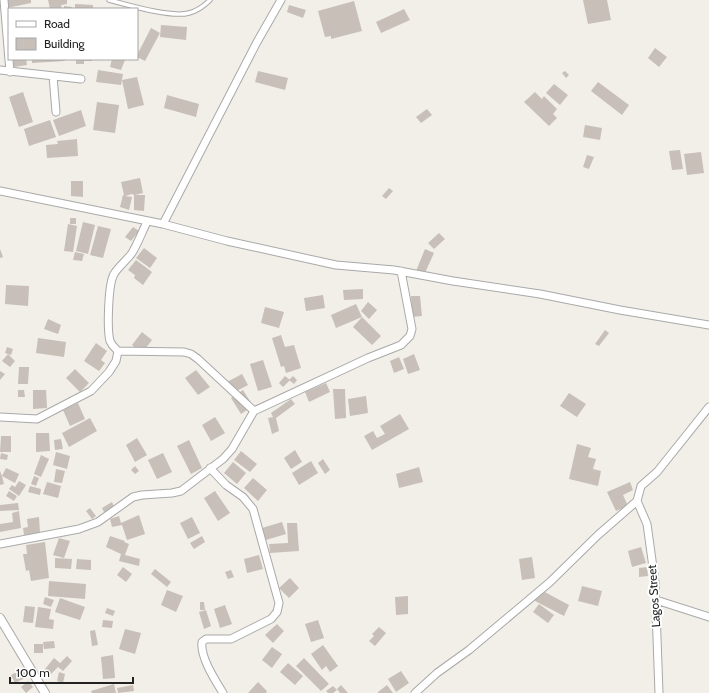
<svg xmlns="http://www.w3.org/2000/svg" width="709" height="693" viewBox="0 0 709 693" font-family="Cabin,sans-serif">
  <rect width="100%" height="100%" fill="#f2efe9"/>
  <path fill="#c7bfb8" d="M6 0H31V3L7 8Z
    M48 0H67V4L61 5 62 9H50Z
    M583 0H607L611 20 588 24Z
    M354 1 362 31 331 39V36L325 37 318 11Z
    M75 4 93 5V9H75Z
    M289 5 306 10 303 18 287 12Z
    M64 6 72 7V9H64Z
    M404 9 410 20 381 33 376 22Z
    M161 25 187 27 186 40 160 37Z
    M151 28 160 33 145 61 137 57V55Z
    M655 48 667 57 659 67 648 58Z
    M13 59H26L27 65 14 67Z
    M32 59H64L65 61 32 63Z
    M76 59H92V61H84V64H76Z
    M112 59 125 60 121 70 110 67Z
    M98 70 123 74 121 85 96 82Z
    M258 71 288 78 285 90 255 82Z
    M565 71 569 75 566 78 562 73Z
    M137 77 144 105 128 109 122 80Z
    M598 82 629 105 622 115 591 91Z
    M554 84 568 95 560 105 546 93Z
    M23 92 33 122 19 127 9 97Z
    M535 92 542 99 544 96 557 109 553 114 557 118 549 126 524 102Z
    M167 95 199 104 196 117 164 108Z
    M97 102 119 105 115 133 93 130Z
    M427 109 432 115 421 123 416 117Z
    M81 110 86 126 59 136 53 120Z
    M50 120 56 137 29 146 24 129Z
    M585 125 602 128 600 140 583 137Z
    M77 139 78 156 47 158 46 145 58 144 57 141Z
    M680 150 683 169 672 170 669 151Z
    M701 152 704 173 687 175 684 154Z
    M587 155 594 157 589 169 583 167Z
    M140 178 143 193 135 195H145L144 211 134 210V195L132 194 125 196 132 197 129 210 120 207 123 195H124L121 182Z
    M71 181H83V197L71 196Z
    M389 188 393 191 386 199 382 196Z
    M70 218H76V224H70Z
    M83 222 95 225 88 254 76 251Z
    M68 224 77 226 73 252 64 251Z
    M98 226 111 229 103 258 90 255Z
    M133 227 139 231 131 241 125 237Z
    M439 233 445 239 434 249 428 243Z
    M144 248 157 258 150 268 136 258Z
    M0 249 3 257 0 258Z
    M425 249 434 253 424 275 416 271Z
    M75 252 84 254 82 261 73 260Z
    M136 260 152 272 143 285 134 278 135 275 128 270Z
    M6 285 29 286 28 306 5 304Z
    M363 289V299L344 300 343 290Z
    M323 295 325 308 306 311 304 298Z
    M411 296H420L422 316 412 317Z
    M368 302 377 310 369 319 361 311Z
    M356 304 362 317 336 328 331 315Z
    M265 307 284 312 279 328 261 323Z
    M362 317 381 336 372 345 353 327Z
    M48 319 61 325 58 334 44 329Z
    M605 330 609 333 599 346 595 344Z
    M142 332 152 340 142 353 132 345Z
    M281 335 285 347 294 345 301 368 286 373 284 366 281 367 272 338Z
    M38 338 66 342 64 357 36 353Z
    M96 343 107 351 101 360 105 363 99 371 84 361Z
    M7 347 13 349 11 355 5 353Z
    M8 354 15 361 10 367 2 361Z
    M414 354 420 370 408 374 403 359Z
    M399 357 404 369 394 373 390 361Z
    M263 360 272 387 258 391 250 364Z
    M19 367H29L28 384H18Z
    M75 369 89 383 80 392 66 378Z
    M196 370 210 387 198 395 185 378Z
    M0 371 5 374 0 380Z
    M242 374 248 385 233 393 227 382Z
    M285 376 290 380 283 387 279 383Z
    M293 376 297 380 294 384 289 380Z
    M326 383 330 392 309 402 305 392Z
    M333 389H345L346 418 335 419Z
    M18 390H24L25 397H18Z
    M33 390H46L47 408 33 409Z
    M243 390 253 406 241 414 231 398Z
    M569 393 586 404 577 417 560 406Z
    M366 396 368 413 350 416 348 399Z
    M291 399 295 404 276 418 279 431 272 434 268 418 273 417 271 413Z
    M78 403 85 419 70 426 63 410Z
    M400 414 409 429 372 450 364 436 373 431 377 438 385 434 380 426Z
    M215 417 225 433 211 441 202 425Z
    M90 418 97 431 69 447 62 433Z
    M36 433H49L50 451 36 452Z
    M1 436H11V452H0Z
    M137 438 147 455 135 462 126 445Z
    M61 439 63 449 55 450 54 440Z
    M189 440 202 468 191 474 177 446Z
    M577 444 591 448 588 457 596 459 593 469 601 471 598 486 569 479Z
    M295 450 302 462 291 469 284 458Z
    M241 451 257 464 250 472 234 460Z
    M56 452 70 456 67 469 53 465Z
    M1 453 8 455 7 460 0 459Z
    M163 453 172 472 157 479 148 460Z
    M41 455 49 459 41 477 34 474Z
    M323 459 330 470 325 474 318 463Z
    M311 461 318 473 299 485 292 473Z
    M233 462 246 473 237 484 224 473Z
    M135 466 139 471 135 474 131 470Z
    M419 467 423 482 399 488 396 474Z
    M6 468 19 474 15 483 2 476 4 484 0 485V471L2 476Z
    M56 469 65 471 62 483 54 482Z
    M34 476 39 478 36 486 31 484Z
    M253 478 267 490 258 501 244 488Z
    M19 481 26 485 19 496 9 489 12 485 15 487Z
    M47 482 61 486 58 498 43 494Z
    M630 482 633 490 623 495 628 506 616 511 607 492Z
    M30 486 41 489 40 495 28 492Z
    M9 491 17 496 14 501 6 496Z
    M215 491 230 513 218 521 204 498Z
    M112 502 115 509 105 514 102 508Z
    M18 503 19 510 0 511V505Z
    M90 508 96 516 92 519 86 511Z
    M19 511 21 528 0 532V524L13 522 12 513Z
    M139 515 145 534 127 540 122 525 112 527 110 519 119 516 121 523Z
    M39 517 40 533 24 535 23 528 28 527 27 519Z
    M192 517 200 533 188 539 180 523Z
    M282 522 286 534 266 540 262 528Z
    M287 523H297L299 551 270 553 269 544 288 543Z
    M110 536 125 541 124 542 129 544 125 555 140 559 139 566 119 561 121 554 106 547Z
    M202 536 205 542 194 549 190 543Z
    M59 538 70 541 64 558 53 555Z
    M45 542 49 578 31 581 29 570 26 571 23 554H27L26 545Z
    M641 547 646 563 632 567 628 551Z
    M259 555 263 569 247 573 244 559Z
    M532 557 535 578 522 580 519 559Z
    M55 558 72 559 71 569 55 568Z
    M77 559 91 560V570L76 569Z
    M123 567 132 574 126 582 117 575Z
    M647 567 648 576 639 577V568Z
    M155 569 171 582 167 587 151 574Z
    M231 570 234 577 228 579 225 572Z
    M290 578 299 588 289 598 279 588Z
    M49 581 86 584 85 599 48 596Z
    M582 586 602 591 598 606 578 601Z
    M167 590 183 596 176 612 161 605Z
    M541 590 569 605 564 616 535 601Z
    M408 596V614L396 615 395 597Z
    M45 597 54 600 51 607 43 604Z
    M60 598 85 607 80 620 55 612Z
    M200 602H204L205 610H200Z
    M539 604 554 615 548 623 533 612Z
    M225 605 232 624 220 628 214 609Z
    M25 606 35 607 33 623 23 622Z
    M38 607 51 609 49 619 54 620 53 629 35 627Z
    M107 608 115 611 113 616 105 613Z
    M206 610 211 626 204 629 199 612Z
    M103 620 113 621 112 628 102 627Z
    M318 620 324 638 311 642 305 624Z
    M277 624 284 631 273 643 265 635Z
    M379 627 386 633 375 646 369 641 374 636 372 634Z
    M125 629 141 633 135 654 119 649Z
    M95 630 98 645 92 646 90 631Z
    M54 641 55 648 44 649 43 642Z
    M34 644H43V653H34Z
    M323 645 338 666 330 672 326 666 322 670 311 654Z
    M272 647 282 654 272 668 262 660Z
    M113 655 115 678 103 679 101 657Z
    M67 656 72 661 63 671 58 667 51 674 45 669 54 658 60 663Z
    M304 658 329 684 321 691 296 666Z
    M288 663 303 676 295 685 280 672Z
    M22 669 27 677 15 683 11 675Z
    M401 671 409 683 396 692 388 679Z
    M59 672 65 674 63 683 57 681Z
    M28 681 33 687 26 693 21 687Z
    M258 682 267 691 266 693H248Z
    M114 684 116 693H92L91 691Z
    M133 685 134 691 118 693 117 688Z
    M341 685 348 693H340L337 689Z
    M387 685 393 693H378V692Z
    M333 686 337 690 333 693H328L326 691Z"/>
  <g fill="none" stroke-linecap="round" stroke-linejoin="round">
    <g stroke="#a9a9a9" stroke-width="5.5">
      <path id="service" d="M109 0C128 5 171 18 189 13 197 11 204 6 210 0"/>
    </g>
    <g stroke="#a9a9a9" stroke-width="9">
      <path id="minor" d="M4 0 10 72
        M0 70 81 79
        M53 76 56 112
        M0 191 163 224 227 241 336 265 394 270 453 281 540 294 620 310 709 325
        M147 222C142 232 138 243 132 253 127 260 118 267 114 274 108 284 107 330 110 341 112 346 115 348 118 351L184 352 191 354 198 359 254 411
        M163 224 257 42 281 0
        M0 417 37 419 91 391 109 372 116 361 118 351
        M210 468 226 485 243 497 253 509 279 603 277 612 271 619 231 639H206L202 642C200 657 215 680 223 693
        M637 501 647 524 655 582 659 693
        M0 544 79 529 98 522 133 497 142 495 172 493 181 491 223 459 232 449 254 411 368 358 401 345 410 336 412 329 401 271
        M656 600 709 617
        M415 693 437 673 469 650 550 582 598 535 637 501 641 486 657 472 709 407"/>
    </g>
    <g stroke="#a9a9a9" stroke-width="10">
      <path id="tertiary" d="M0 618 45 693"/>
    </g>
    <use href="#service" stroke="#fff" stroke-width="3.5"/>
    <use href="#minor" stroke="#fff" stroke-width="7"/>
    <use href="#tertiary" stroke="#fff" stroke-width="8"/>
  </g>
  <g text-anchor="middle" stroke-width="4" stroke-linejoin="round" paint-order="stroke">
    <g font-size="12" fill="#222" stroke="#fff">
      <text transform="translate(654 596) rotate(-94)" y="4">Lagos Street</text>
    </g>
  </g>
  <rect x="8" y="8" width="130" height="52" fill="#ffffff" stroke="#a7a7a7"/>
  <rect x="16" y="21" width="20" height="6" fill="#ffffff" stroke="#a7a7a7"/>
  <text x="44" y="28" font-size="12" fill="#222222">Road</text>
  <rect x="16" y="38" width="20" height="12" fill="#c7bfb8" stroke="#a7a7a7"/>
  <text x="44" y="48" font-size="12" fill="#222222">Building</text>
  <path d="M10 677v6h123v-6" fill="none" stroke="#222222" stroke-width="2"/>
  <text x="16" y="677" font-size="12" fill="#222222" stroke="#ffffff" stroke-width="3" paint-order="stroke">100 m</text>
</svg>
